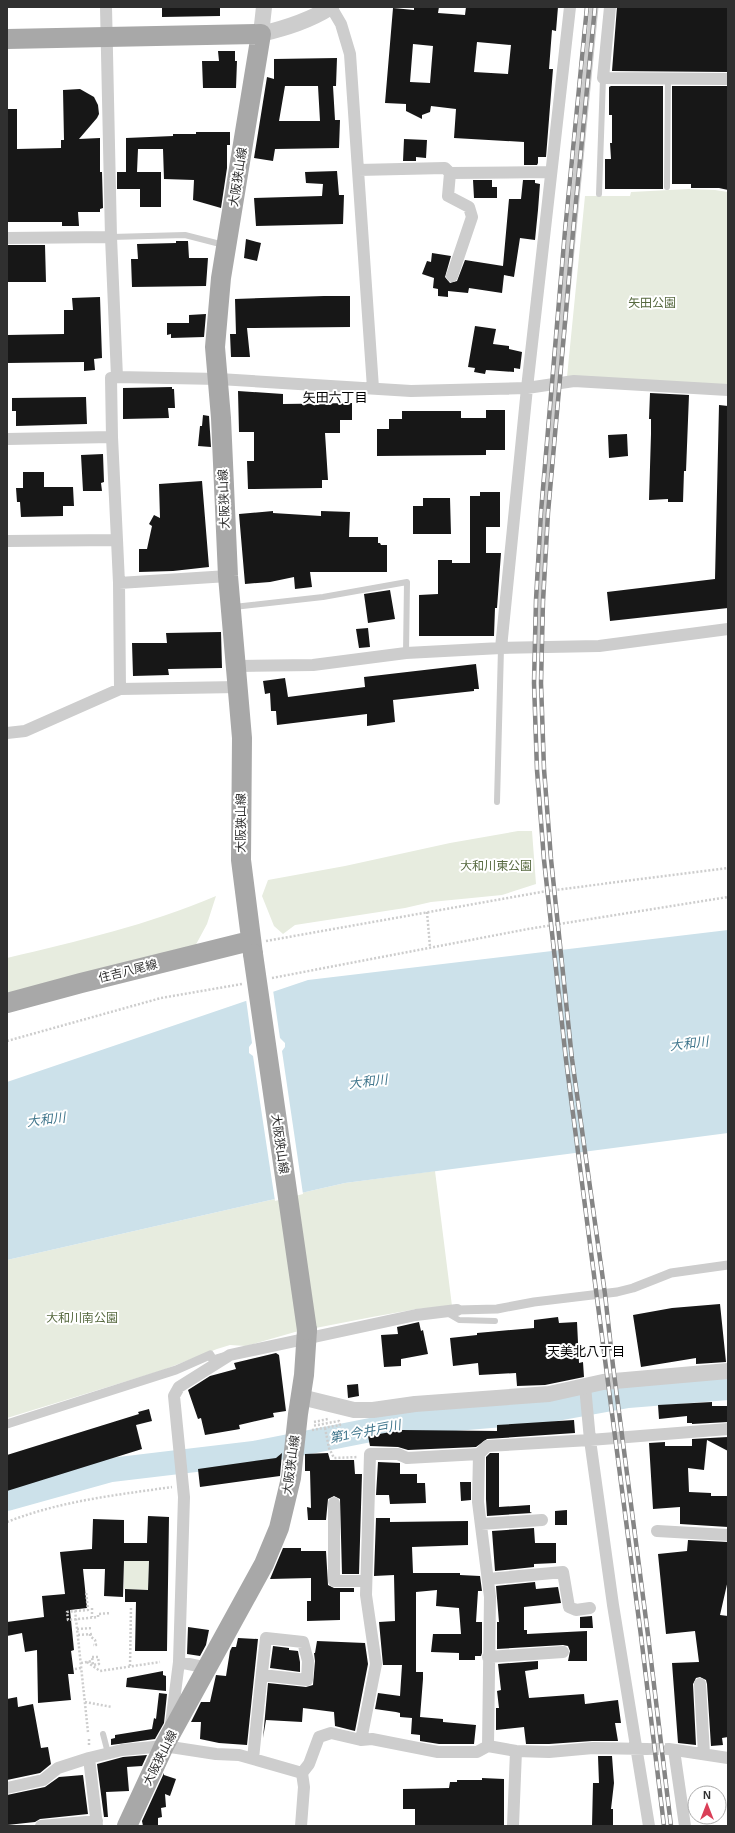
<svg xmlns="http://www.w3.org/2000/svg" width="735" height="1833" viewBox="0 0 735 1833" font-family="Helvetica,'Noto Sans JP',sans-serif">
  <rect width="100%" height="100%" fill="#fff"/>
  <path fill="#e7ecdf" d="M689 189 715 190 728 192V386L567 377 585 196H630L631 192Z
    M518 831H532L536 884 502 895 431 902 405 908 295 925 283 934 274 926 262 896 268 880 345 866 450 843Z
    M216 896 207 924 193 950 7 999V958C78 941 148 925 216 896Z
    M435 1171 452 1306 417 1309 372 1317 295 1332 246 1346 230 1345 217 1349 163 1370 7 1418V1260L345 1183Z
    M124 1561H149L148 1590 124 1589Z"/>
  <path fill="#cce1ea" d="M728 930V1133L345 1183 7 1260V1082L308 980Z"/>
  <path fill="#fff" d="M273 990 280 1038 285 1043V1047L282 1051 303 1194 275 1201 253 1056 249 1053V1047L252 1043 246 999Z"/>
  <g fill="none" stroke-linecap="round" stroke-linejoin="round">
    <path stroke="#cce1ea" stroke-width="24" d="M7 1499 111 1470 254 1453 406 1423 540 1412 628 1396 728 1388"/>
  </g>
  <path fill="#171717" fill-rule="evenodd" d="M162 7H220V16L162 17Z
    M414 7H439L438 13 465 15 466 7H558L556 31 552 30 549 69H553L546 157H538V163L537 165H524V142L454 138 456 109 431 106 430 112 422 115V119L406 111V104L385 103 393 8 414 10ZM477 42 511 45 508 74 474 72ZM413 44 433 46 430 83 410 82Z
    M617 7H728V72L612 71Z
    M218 51H235V61H237L236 88H203L202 61H219Z
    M337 58 336 86H333L335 120H340L339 148 275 149 273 161 254 158 267 77 274 79V59ZM285 86H318L320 121H279Z
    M611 86H663V189H605V159H611L610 143H612V115H609V87Z
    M672 86H728V190L719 188H691V184H672Z
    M80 89 94 97 98 105 99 114 97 118 79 139 100 138V172H102L103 208 100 209V212H78L79 226H62V222H7V109H17V149L61 148V140H64L63 90Z
    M196 132H230V145H227V168L221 208 193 200 194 180 164 179 163 149H138L137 172H161V207H140V189H117V172H126V138L173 136V134H196Z
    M404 139 427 140 426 158 416 157V161H403Z
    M337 171 339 195H344L343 224 256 226 254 198 322 196 323 184 306 183 305 172Z
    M473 180H492V187H497V198H474Z
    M523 180H535V183L540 184 538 210 535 240 520 238 514 277 504 275 502 293 469 288 468 293 448 291V297L438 296V289L433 288 434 278 422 274 427 261 431 262 432 253 451 256 445 277 450 283 457 281 465 260 503 266 509 199H521Z
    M246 239 261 243 257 261 244 258Z
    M176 241H188L189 258H208L206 286 132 287 131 259H138L137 244 176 243Z
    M7 245H45L46 282H7Z
    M324 296H350V327L247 328 250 357H231L230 334H236L235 299Z
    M100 297 102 358 94 359 95 370 84 371V362L7 363V335L64 334V310H73L72 298Z
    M206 314 204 337 171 338V334L167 335V323H189V315Z
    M475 326 496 329 493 344 509 346V349L522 352 520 369 514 368V372L486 370 485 374 474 372 475 368 468 367Z
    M172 387V389H174L175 408H168L169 418 123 419V388Z
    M238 391 283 394V404L352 403V420H340V433H325L328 480H322V488L248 489 247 461H254V432H239Z
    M650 393 689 395 686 471H684L683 502H668V499L649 500 651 434V419H649Z
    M86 397 87 424 16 426V411H12V398Z
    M719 405 728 406V608L610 621 607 592 715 579Z
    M486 410H505V450H486V455L377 456V429H389V419H402V411H461V418H486Z
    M203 415 209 416 211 447 198 446 200 426H202Z
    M627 434 628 456 609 458 608 435Z
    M103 454 104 482 101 483 102 491H83L81 455Z
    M23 472H44V487H73L74 506H63V516L21 517 20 502H17L16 488H23Z
    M202 481 209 567 173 571 139 572V549H147L152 526 149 524 154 515 160 518 159 484Z
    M480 492H500V527H486V553H501L497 608H495L494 636H419V595L438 594V560H452V563H470V496H480Z
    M423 498H450L451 534H413V506H423Z
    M273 511V513L321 516V511L350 512 349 537H378V543H380L381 545H387V572H310L312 587 295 589 294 577 270 582 245 584 239 514Z
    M390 590 395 619 368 623 364 594Z
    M368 628 370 647 359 648 356 629Z
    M221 632 222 668 168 669 169 675 133 676 132 643H167L166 633Z
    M476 664 479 689H474V691L393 700 395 722 367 726V714L277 725 276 711H271L270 693 265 694 263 681 285 678 288 697 365 687 364 677Z
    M720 1304 726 1362 696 1364V1358L641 1367 633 1315 672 1308Z
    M558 1317 559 1323 577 1322 579 1363 583 1362 584 1377 545 1385 517 1386 516 1373 479 1375 478 1363 453 1366 450 1338 477 1335V1333L534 1328V1320Z
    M419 1322 421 1331 423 1330 428 1354 401 1359V1366L384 1367 381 1335 398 1334 397 1327Z
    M276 1353 279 1355 286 1411 273 1413 274 1417 239 1425 240 1429 205 1435 201 1418 198 1419 188 1390 210 1376 236 1369 234 1363Z
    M358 1384 359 1396 348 1398 347 1385Z
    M712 1402V1406H728V1422L692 1424V1423H687V1416L659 1419 658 1405Z
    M149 1409 152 1421 136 1425 142 1449 7 1491V1455L139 1414 138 1412Z
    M574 1420 575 1433 487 1439 476 1447 408 1450 398 1447 370 1446 368 1436 402 1430 497 1431V1425Z
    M728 1437V1451L707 1440 704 1470 688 1468 689 1492 711 1493V1496H728V1527L680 1524V1507L653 1509 649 1443 665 1442V1446H692V1439Z
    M282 1453 280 1476 200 1487 198 1469 276 1458Z
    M328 1453 330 1460H354L355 1474H362L359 1574H342L340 1499 334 1496 328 1499 326 1520H308L307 1507 311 1508 310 1471H305V1454Z
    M490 1453H499V1507L530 1505V1512L532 1513 487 1516 486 1499V1457Z
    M378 1462 400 1463V1474H417V1483H425L426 1503 390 1504 389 1495H376Z
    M460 1482H471V1500L461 1501Z
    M567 1510V1525H555V1511Z
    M148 1516 169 1517 167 1651H135L136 1602H125V1589L148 1590 149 1561H124L123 1597 104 1596 105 1569H83L87 1608 70 1610 74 1650 71 1651 74 1674H68L71 1700 38 1703 37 1650 25 1652 22 1633 7 1636V1622L44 1617 42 1596 65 1594 60 1552 92 1549 93 1519 124 1520V1543H147Z
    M376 1518H390V1522L468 1521V1545L412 1547 413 1573H460V1575L480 1576 482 1591H478L476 1622H482V1653L481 1656H475V1660H459V1653L431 1652 433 1634H461L459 1608 436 1606 437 1590 416 1592V1672H423V1679L420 1717 443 1719V1722L476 1725 474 1744H439L420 1741V1735L411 1734 412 1718 400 1717V1713L396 1712 375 1709 378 1693 400 1696 402 1665H383L379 1622 395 1621 394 1575 374 1576Z
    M534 1528 535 1543H556V1563L534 1564V1567L495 1571 492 1531Z
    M688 1540 728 1542V1580L720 1615 728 1616V1737L722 1738 723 1745 711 1746 707 1684 706 1680 700 1677 696 1678 693 1684 696 1745 678 1743 672 1663 699 1662 695 1631 666 1634 658 1554 687 1551Z
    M283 1548H301V1551H326L328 1585 334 1588H354V1592H340V1620L307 1621V1601H311V1578L270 1579Z
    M535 1582 536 1589 558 1587 561 1603 524 1607V1630H527V1634L587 1631V1661H568L570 1651 568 1646 563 1645 497 1649V1622H499L496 1586Z
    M592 1616 593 1628H580V1617Z
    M188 1627 209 1630 206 1645 200 1656 187 1654Z
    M238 1638 258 1639 247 1745 219 1743 200 1739 201 1722H191L201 1702H210L216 1675 226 1676 230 1651 232 1647H236Z
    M317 1641 365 1643 368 1664 355 1731 335 1726 334 1712 303 1708 302 1722 266 1720 263 1738 268 1683 306 1687 313 1685 315 1661 314 1653H315Z
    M273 1646 289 1648V1650L298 1651 300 1662V1672L270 1668Z
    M538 1661V1669L525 1671 529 1698 584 1694 585 1704 618 1700 621 1723H615L618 1741H592L549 1744H526L524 1727 496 1730V1708H499L497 1691 501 1690 498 1664Z
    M163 1671V1675L166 1676V1691L126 1687 127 1678Z
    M159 1693 167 1694 164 1723 155 1739 111 1745V1739L115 1738V1735L152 1729 154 1718 156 1719Z
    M17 1697 18 1707 33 1704 41 1748 48 1747 51 1764 40 1773 7 1780V1699Z
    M147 1755 142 1766 127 1767 129 1791 106 1792 108 1817H104L97 1764 123 1757Z
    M598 1756H612L614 1783 611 1809H613V1826H592L593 1783H599Z
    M164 1773V1775L176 1779 170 1796 165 1794 166 1807 161 1808 162 1817 158 1818V1826H143L142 1821Z
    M83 1775 88 1814 40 1819 35 1822 7 1825V1795L45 1787 59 1777Z
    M482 1778 504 1779V1826H415V1809H403V1789L449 1788 450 1782H457V1780H482Z"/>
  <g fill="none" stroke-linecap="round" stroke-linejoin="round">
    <path stroke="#d6d6d6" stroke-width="12" stroke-dasharray="12 6" stroke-linecap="butt" d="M647 1749H669"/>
    <path stroke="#cdcdcd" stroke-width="2.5" stroke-dasharray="2 2" stroke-linecap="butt" d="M427 912 430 947
      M266 941 547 891 728 868
      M272 978 528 929 728 897
      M7 1041 161 998 242 984
      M314 1422 328 1419
      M325 1428 329 1448 334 1458 358 1457
      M312 1430 340 1425 339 1421 312 1426
      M7 1522C60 1501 116 1495 172 1487
      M92 1608V1617
      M75 1611 88 1610 86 1591
      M77 1629 93 1628
      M90 1634V1636L95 1640 96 1645H93
      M78 1635 93 1634
      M92 1657H98L99 1664 93 1665Z
      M87 1662 100 1671 160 1662
      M81 1663 92 1661
      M130 1666 131 1607
      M75 1669 81 1668
      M85 1702 112 1707
      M88 1732 76 1619 75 1611 67 1612 68 1620C78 1619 88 1618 98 1617V1614L111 1613
      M89 1739V1745"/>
    <path stroke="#cdcdcd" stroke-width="6" d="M667 187 668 78
      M599 194 603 78
      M111 237 185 235 224 245
      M234 607 323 597 407 582 406 653
      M497 802 501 648
      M447 1313 459 1320 495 1321
      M103 1734 108 1753"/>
    <path stroke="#cdcdcd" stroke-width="9" d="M539 639 544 513 594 7
      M457 1310 497 1309 534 1302 617 1292 633 1288 671 1273 728 1265
      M7 1424 176 1370 210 1355 213 1360 223 1357"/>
    <path stroke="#cdcdcd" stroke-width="12" d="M331 7 341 24 350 54 373 388
      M610 7 603 78 728 79
      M358 170 445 168 450 173 551 172
      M450 173 448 196 469 207 472 217 452 276
      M111 237 117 377 111 378 112 437 117 540
      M7 238 111 237 106 7
      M117 377 219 379 411 391 527 388 574 381 728 390
      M7 439 112 437
      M7 541 117 540 119 583 120 689 25 731 7 733
      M119 583 228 576
      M501 648 527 388 570 7
      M236 666 313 665 406 653 501 648 599 646 728 629
      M120 689 238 687
      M585 1386 590 1440 613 1605 649 1826
      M479 1454 478 1502 490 1597 488 1746
      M334 1503V1581H366
      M481 1524 542 1520
      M657 1531 728 1535
      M488 1579 563 1572 569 1607 576 1610 590 1608
      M488 1657 563 1652
      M179 1662 208 1668
      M700 1684 704 1754
      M171 1724 179 1662 184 1497 174 1396 179 1387 230 1355 416 1315 457 1310
      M361 1740 376 1664 366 1595 370 1454H398L407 1458 479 1454 487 1446 590 1440 728 1429
      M669 1749 728 1758
      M674 1750 685 1826
      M89 1758 97 1826
      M253 1759C257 1719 261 1679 266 1638L303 1642 308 1661 307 1680 262 1675
      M302 1773 309 1764 319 1737 331 1733 361 1740 372 1739 438 1752H477L488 1746 516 1751 549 1752 593 1748 647 1749
      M7 1788 43 1780 58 1768 89 1758 122 1750 164 1746 216 1754 239 1755 302 1773
      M41 1826 97 1821
      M301 1826 304 1787 302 1773
      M513 1826 516 1751"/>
    <path stroke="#cdcdcd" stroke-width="16" d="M264 7 261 34C286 28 309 21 331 7
      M301 1397 354 1410H373L415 1404 549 1394 603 1382 728 1371"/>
    <path stroke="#a8a8a8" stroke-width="20" d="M7 39 261 34 221 278 215 347 221 418 228 576 242 738 241 860 253 954
      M7 1003 81 983 250 941
      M127 1826 164 1746 264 1564 279 1528 291 1478 298 1414 304 1375 307 1330"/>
    <g stroke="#858585" stroke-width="4.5">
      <path id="rail" d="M587 7 565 231 541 512 536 600 534 683 537 770 544 860 566 1060 641 1636 664 1826
        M595 7 573 232 548 513 543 601 541 683 544 769 551 859 572 1059 605 1294 613 1366 648 1635 671 1826"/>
    </g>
    <use href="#rail" stroke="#fff" stroke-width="3" stroke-dasharray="9" stroke-linecap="butt"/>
    <path stroke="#a8a8a8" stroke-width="20" d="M253 954 307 1330"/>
  </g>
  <g text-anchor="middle" stroke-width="4" stroke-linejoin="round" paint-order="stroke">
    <g font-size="12" fill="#303030" stroke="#fff">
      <text transform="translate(238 177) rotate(-81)" y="4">大阪狭山線</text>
      <text transform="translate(224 499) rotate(-92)" y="4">大阪狭山線</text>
      <text transform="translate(241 823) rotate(-90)" y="4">大阪狭山線</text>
      <text transform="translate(128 971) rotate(-14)" y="4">住吉八尾線</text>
      <text transform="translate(280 1144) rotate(82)" y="4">大阪狭山線</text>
      <text transform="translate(291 1465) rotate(-82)" y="4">大阪狭山線</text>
      <text transform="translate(160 1758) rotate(-63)" y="4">大阪狭山線</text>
    </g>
    <g font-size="12" fill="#56693f" stroke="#fff">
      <text x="652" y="307">矢田公園</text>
      <text x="496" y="870">大和川東公園</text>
      <text x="82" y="1322">大和川南公園</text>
    </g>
    <g font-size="13" fill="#000" stroke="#fff">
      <text x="335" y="402">矢田六丁目</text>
      <text x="586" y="1356">天美北八丁目</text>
    </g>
    <g font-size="13" font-style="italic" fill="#42778d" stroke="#fff">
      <text transform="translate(689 1043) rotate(-7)" y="5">大和川</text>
      <text transform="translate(368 1081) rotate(-7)" y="5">大和川</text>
      <text transform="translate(46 1119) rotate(-7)" y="5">大和川</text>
      <text transform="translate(365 1431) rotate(-11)" y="5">第1今井戸川</text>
    </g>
  </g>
  <rect width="735" height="1833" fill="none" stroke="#303030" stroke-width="16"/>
  <g transform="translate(707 1805)"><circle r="19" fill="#ffffff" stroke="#acacac"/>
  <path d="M0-3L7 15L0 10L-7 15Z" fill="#da3e57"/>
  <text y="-6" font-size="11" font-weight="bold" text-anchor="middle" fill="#303030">N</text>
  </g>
</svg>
